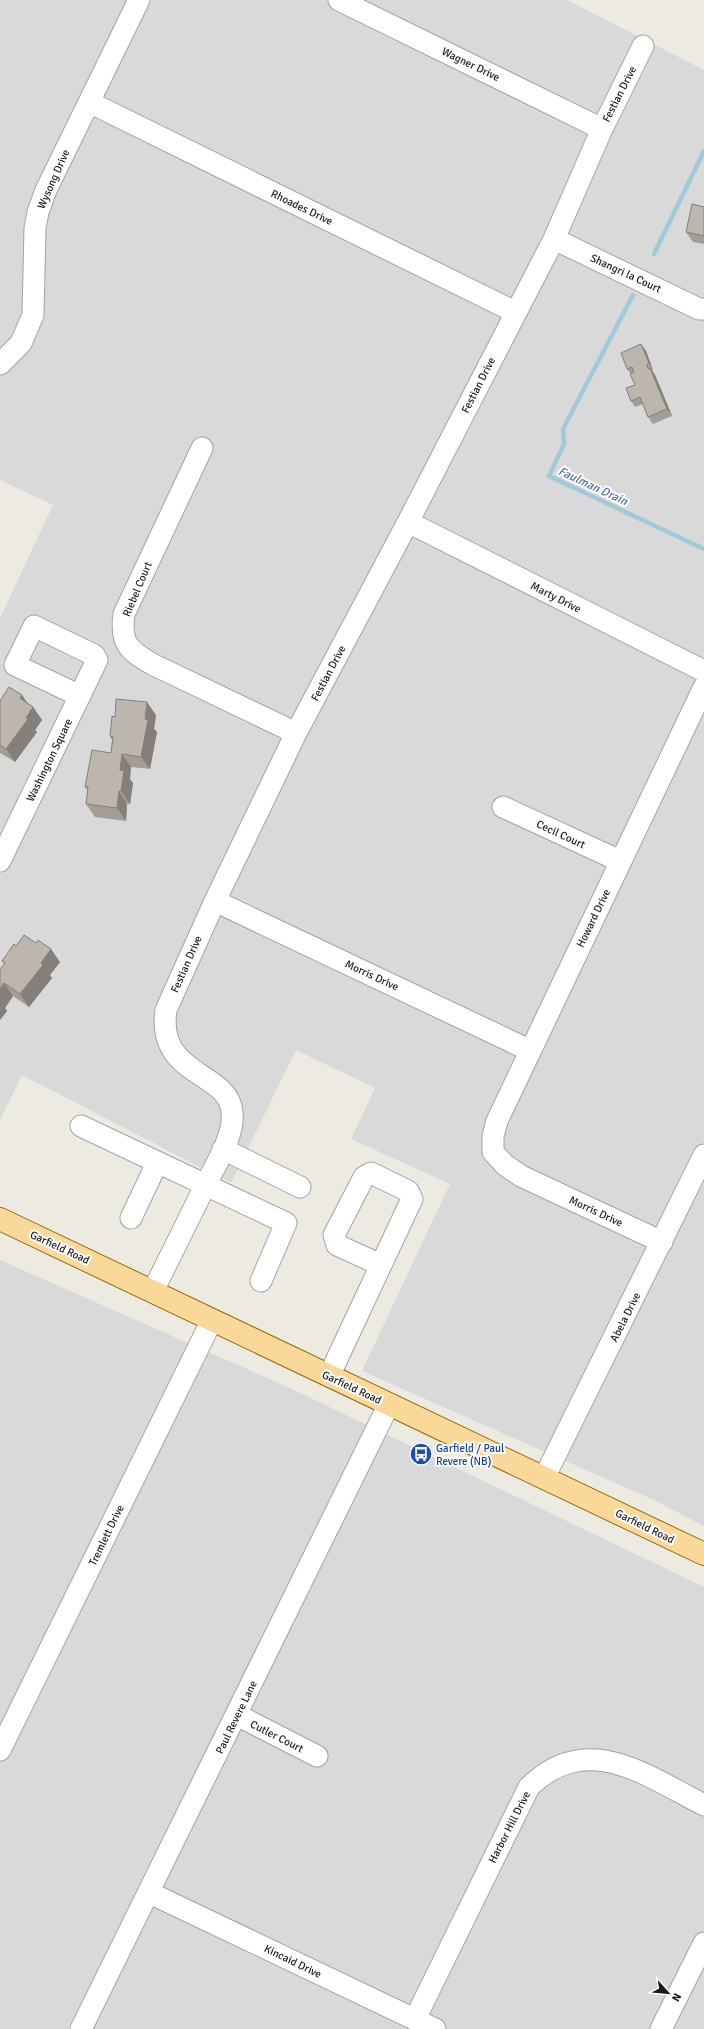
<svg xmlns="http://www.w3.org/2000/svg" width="704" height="2029" viewBox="0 0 704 2029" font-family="Signika,sans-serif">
  <rect width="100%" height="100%" fill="#edeae1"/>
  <path fill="#dad9d9" d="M0 0H567L704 70V1526L656 1501 362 1371 450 1184 351 1139 375 1088 296 1050 231 1183 22 1075 0 1120V618L53 505 0 480Z
    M0 1260 292 1389 704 1587V2029H0Z"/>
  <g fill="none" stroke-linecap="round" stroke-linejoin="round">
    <path stroke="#a2c9da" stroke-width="4.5" d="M654 254 704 151
      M633 295 563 429 564 444 549 476 704 549"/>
    <g stroke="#a3a3a3" stroke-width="23">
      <path id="minor" d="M339 0 602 129
        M89 102 515 312
        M554 239 699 309H704
        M0 364 21 343 33 315 35 228 38 212 46 190 139 0
        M202 448 124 614C120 643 128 650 152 664L296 733
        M408 522 704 671
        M503 807 620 861
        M0 861 97 660 94 655 34 626 15 665 80 696
        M215 901 529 1050
        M81 1126 286 1223 261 1281
        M223 1149 300 1187
        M131 1218 157 1163
        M662 1242 521 1176 505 1165 493 1152V1136L497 1121 704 687
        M153 1291C170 1257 187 1222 204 1188 214 1167 235 1136 232 1112 229 1071 156 1077 166 1010L215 901 296 733 408 522 554 239 602 129 643 46
        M329 1376C357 1317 384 1258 412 1199L408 1191 371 1173 364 1177 334 1235 337 1245 381 1265
        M544 1478 704 1155
        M237 1715 317 1756
        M0 1750 212 1320
        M150 1893 435 2029
        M415 2019 529 1787C587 1730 645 1775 704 1805
        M81 2029 389 1404
        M661 2029 704 1943"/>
    </g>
    <g stroke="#906d03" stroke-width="24">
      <path id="major" d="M0 1219 704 1554"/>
    </g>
    <use href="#minor" stroke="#fff" stroke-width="21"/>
    <use href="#major" stroke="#fad89a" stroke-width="22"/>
  </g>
  <path fill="#a39d96" d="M704 207V244L693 242 686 232Z
    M646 351 653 370H652L655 375 672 416 653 424 648 417 643 404 635 407 631 401 635 385 631 374 627 369Z
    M0 701 28 704 33 707 42 720 35 730 37 732 15 762 0 753Z
    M156 715 154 729 157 732 150 769 131 767 130 779 133 783 130 804H127L126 821 95 817 86 804 88 791 85 787 111 753 112 740 110 736Z
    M16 946 60 962 50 975 52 978 29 1007 13 996 5 1008 7 1011 0 1020 4 964 2 961Z"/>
  <path fill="#847f7a" d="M641 344 646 351 653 370 649 363Z
    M650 368 655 375 672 416 667 409Z
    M22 695 31 708 20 698Z
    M147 702 156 715 154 729 157 732 150 769 141 757Z
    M33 707 42 720 35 730 37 732 15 762 6 749Z
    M122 754 131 767 130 779 133 783 130 804 121 791 120 770Z
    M119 791 127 804 126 821 117 808Z
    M51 949 60 962 50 975 52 978 29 1007 20 994Z
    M4 983 13 996 5 1008 7 1011 0 1020V989Z"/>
  <path fill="#bdb6ae" stroke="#847f7a" d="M692 204 704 207V236L686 232Z
    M641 344 649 363 647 364 648 369 650 368 667 409 648 417 640 397 631 401 626 388 635 385 630 374 634 372 632 367 627 369 621 353Z
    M9 687 22 695 20 698 33 707 26 718 28 719 6 749 0 745V701Z
    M116 699 147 702 145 719 148 720 141 757 122 754 120 770 124 771 121 791H119L117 808 86 804 88 787H85L92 750 111 753 113 737 110 736 112 716 115 717Z
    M24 935 36 943 38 940 51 949 41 963 43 965 20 994 4 983 0 989V969L5 963 2 961 14 944 16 946Z"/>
  <defs>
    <g id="bus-disc" transform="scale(1.15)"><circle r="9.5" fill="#1a4fb4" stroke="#fff"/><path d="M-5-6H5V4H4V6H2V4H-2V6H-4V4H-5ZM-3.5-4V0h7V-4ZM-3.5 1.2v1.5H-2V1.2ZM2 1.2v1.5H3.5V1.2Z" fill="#fff"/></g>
  </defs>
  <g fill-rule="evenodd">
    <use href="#bus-disc" x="421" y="1454"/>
  </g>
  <g text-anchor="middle" stroke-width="4" stroke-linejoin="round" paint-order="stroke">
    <g font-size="11" fill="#1c1c1c" stroke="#fff">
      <text transform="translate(471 64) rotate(26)" y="4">Wagner Drive</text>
      <text transform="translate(619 94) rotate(-63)" y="4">Festian Drive</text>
      <text transform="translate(53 179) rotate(-66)" y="4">Wysong Drive</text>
      <text transform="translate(302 207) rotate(26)" y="4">Rhoades Drive</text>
      <text transform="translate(626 273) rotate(25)" y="4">Shangri la Court</text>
      <text transform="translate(478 385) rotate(-63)" y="4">Festian Drive</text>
      <text transform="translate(137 589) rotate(-67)" y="4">Riebel Court</text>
      <text transform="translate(556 597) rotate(27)" y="4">Marty Drive</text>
      <text transform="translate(328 673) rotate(-62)" y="4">Festian Drive</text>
      <text transform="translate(49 760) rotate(-64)" y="4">Washington Square</text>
      <text transform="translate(561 834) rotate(25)" y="4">Cecil Court</text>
      <text transform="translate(593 918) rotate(-64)" y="4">Howard Drive</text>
      <text transform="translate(186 964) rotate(-66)" y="4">Festian Drive</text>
      <text transform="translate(372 975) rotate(25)" y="4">Morris Drive</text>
      <text transform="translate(596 1211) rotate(25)" y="4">Morris Drive</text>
      <text transform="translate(60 1247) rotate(25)" y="4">Garfield Road</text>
      <text transform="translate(625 1317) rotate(-63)" y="4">Abela Drive</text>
      <text transform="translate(352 1387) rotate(25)" y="4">Garfield Road</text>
      <text transform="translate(645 1526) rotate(26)" y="4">Garfield Road</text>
      <text transform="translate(106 1535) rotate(-64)" y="4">Tremlett Drive</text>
      <text transform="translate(236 1717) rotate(-64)" y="4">Paul Revere Lane</text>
      <text transform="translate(277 1736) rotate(27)" y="4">Cutler Court</text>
      <text transform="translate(509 1827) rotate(-63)" y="4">Harbor Hill Drive</text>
      <text transform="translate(293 1961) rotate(26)" y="4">Kincaid Drive</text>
    </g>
    <g font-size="11" fill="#164399" stroke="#fff" text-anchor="start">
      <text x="436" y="1452">Garfield / Paul<tspan x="436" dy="13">Revere (NB)</tspan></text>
    </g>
    <g font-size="12" font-style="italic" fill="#4b72a9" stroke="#fff">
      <text transform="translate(593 486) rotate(25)" y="4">Faulman Drain</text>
    </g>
  </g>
  <g transform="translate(668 1993) rotate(117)" stroke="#ffffff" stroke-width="3" paint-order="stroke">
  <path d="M0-3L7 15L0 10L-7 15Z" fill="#1c1c1c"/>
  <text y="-6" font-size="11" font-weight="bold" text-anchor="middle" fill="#1c1c1c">N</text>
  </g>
</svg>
